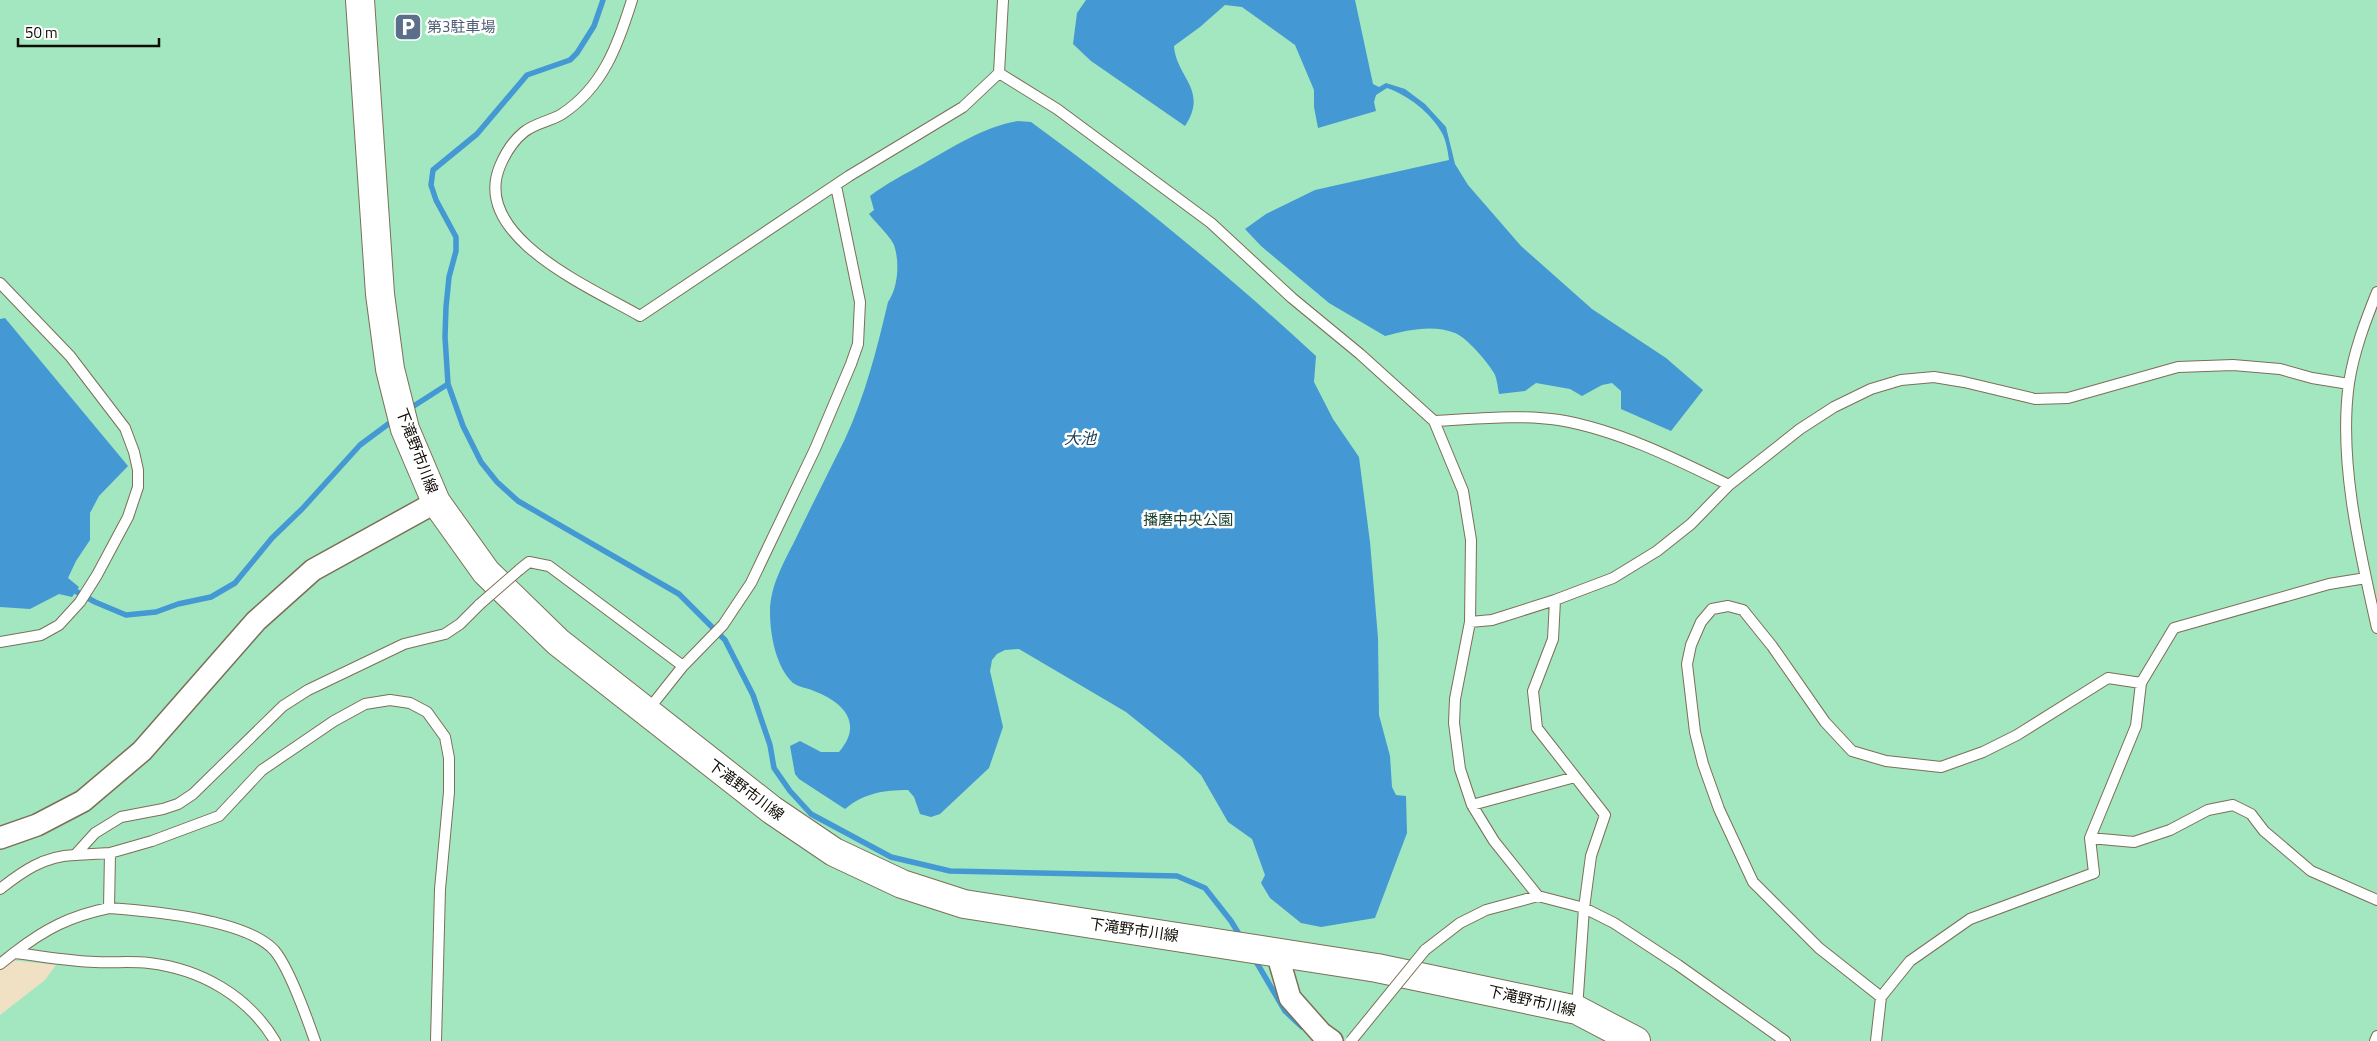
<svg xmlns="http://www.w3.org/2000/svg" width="2377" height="1041" viewBox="0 0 2377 1041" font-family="'Titillium Web','Noto Sans JP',sans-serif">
  <rect width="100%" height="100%" fill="#f0e1c5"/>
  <path fill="#a2e7c0" d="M0 0H2377V1041H0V1015L45 980 56 965 0 959Z"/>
  <path fill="#4498d3" d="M1086 0H1355L1373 84 1379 87 1386 83 1405 89 1425 104 1446 127 1455 164 1468 185 1521 246 1592 309 1666 358 1703 390 1671 431 1621 409V391L1612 383 1602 385 1582 396 1570 389 1536 383 1525 391 1499 394C1498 388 1497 380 1495 375 1489 363 1466 337 1455 333 1433 324 1407 330 1385 336L1329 303 1261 246 1245 229 1266 214 1315 190 1449 160C1448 152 1446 140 1442 133 1430 112 1409 96 1387 88L1376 95 1374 102 1376 111 1318 128 1314 107V90L1295 45 1242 7 1225 5 1200 27 1174 46C1176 77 1209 90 1185 126L1091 61 1073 44 1077 13Z
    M1018 121 1031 122C1131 195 1225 272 1316 356L1314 382 1333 419 1359 457 1370 542 1378 638 1379 715 1390 756 1392 787 1396 795 1406 796 1407 833 1375 918 1321 927 1301 923 1270 898 1261 883 1265 875 1252 839 1228 822 1201 775 1182 757 1126 712 1019 649 1005 650 997 654 992 660 990 671 1003 727 989 768 940 814 931 817 920 814 914 797 908 790C884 790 864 793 845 809L799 779 795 774 790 746 800 741 821 752H839C864 723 843 702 814 691 808 688 798 687 793 683 776 667 770 635 770 612 770 584 786 559 798 534 813 503 829 471 845 439 865 396 877 349 888 302 898 288 900 262 894 245 891 237 875 222 869 214L874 210 870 196C887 183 905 174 923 164 953 147 983 127 1018 121Z
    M5 318 128 466 99 496 90 513V540L76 561 68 578 79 587 72 597 59 594 30 609 0 607V319Z"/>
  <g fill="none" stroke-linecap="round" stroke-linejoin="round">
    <path stroke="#4498d3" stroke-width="5.5" d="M603 0 594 26 577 53 570 60 527 75 477 134 433 170 431 185 436 200 456 237V251L449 277 446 307 445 337 448 384 463 426 481 462 497 482 518 501 679 594 725 640 753 695 770 745 774 768 790 791 811 814 891 857 950 871 1177 876 1205 888 1231 921 1242 939
      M409 409 448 384
      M70 588 95 602 126 615 156 612 178 604 211 597 235 583 272 538 302 509 360 445 395 419
      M1254 958 1285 1011 1302 1027"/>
    <g stroke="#7c6f56" stroke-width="12">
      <path id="service" d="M632 0C618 45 603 87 562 114 551 121 535 123 524 132 514 140 505 154 500 166 470 237 592 288 640 316L849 176 963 107 999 73 1003 0
        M999 73 1057 109 1211 223 1292 298 1360 354 1434 421 1463 491 1471 540 1470 622 1455 699 1454 723 1460 769 1472 805 1494 841 1538 896
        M0 283 70 356 125 428 134 452 138 470V487L128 517 97 575 80 602 59 625 41 635 0 642
        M2377 292C2365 322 2354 351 2349 383 2338 460 2360 553 2377 628
        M1434 421C1475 419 1518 414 1559 420 1618 430 1676 459 1729 485
        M519 570 529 562 549 566 683 666
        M1555 600 1553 639 1533 691 1537 728 1605 815 1591 856 1584 908 1577 1009
        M1470 622 1492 620 1555 600 1613 578 1657 551 1691 524 1729 485 1800 429 1834 407 1871 389 1901 380 1934 377 1964 382 2035 399 2068 398 2178 367 2233 365 2280 369 2312 378 2349 384
        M648 710 683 666 723 625 751 583 815 449 851 364 858 344 860 302 836 186
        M1472 805 1575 777
        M2090 838 2134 842 2170 830 2208 810 2233 805 2251 814 2264 831 2311 871 2377 900
        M75 855 110 853
        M0 889C23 871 44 856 75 855L95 833 121 817 163 809 178 804 193 794 283 706 308 690 404 644 445 634 460 624 480 604
        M1425 950 1460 923 1486 910 1538 896 1584 908 1614 923 1678 965 1785 1041
        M14 953C45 929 70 916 109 908
        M0 964 14 953C41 956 68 961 95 962 113 963 131 961 149 963 201 969 248 996 275 1041
        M1881 997 1819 948 1753 882 1719 809 1703 764 1695 732 1687 664 1691 645 1701 622 1712 609 1728 606 1743 610 1772 646 1825 722 1852 751 1886 761 1941 767 1983 752 2017 735 2108 678 2141 683
        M315 1041C307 1018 289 967 274 950 245 919 151 911 109 908L110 853 152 841 219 816 262 770 334 721 365 704 390 700 410 703 427 712 445 737 449 758V792L440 889 436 1041
        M1876 1041 1881 997 1910 961 1970 919 2094 873 2090 838 2136 726 2141 683 2174 628 2329 584 2366 578
        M2375 1041 2377 1036"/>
    </g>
    <g stroke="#7c6f56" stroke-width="24">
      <path id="minor" d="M0 838 37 825 83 801 142 751 256 621 313 570 436 502
        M1277 953 1290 998 1321 1033 1332 1041"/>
    </g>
    <g stroke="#7c6f56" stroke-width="30">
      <path id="secondary" d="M360 0 380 294 390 369 405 429 436 502 486 572 558 642 772 810 834 852 902 884 964 904 1377 968 1577 1010 1636 1041"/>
    </g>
    <use href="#service" stroke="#fff" stroke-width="10"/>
    <use href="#minor" stroke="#fff" stroke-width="21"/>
    <use href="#secondary" stroke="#fff" stroke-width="28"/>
    <g stroke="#7c6f56" stroke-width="12" stroke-linecap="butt">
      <path id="service-bridge" d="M480 604 519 570
        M1351 1041 1425 950"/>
    </g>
    <use href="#service-bridge" stroke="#fff" stroke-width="10"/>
  </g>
  <defs>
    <g id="parking-square" transform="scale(1.4375)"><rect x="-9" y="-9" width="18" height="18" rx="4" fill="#5c6f8a" stroke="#fff"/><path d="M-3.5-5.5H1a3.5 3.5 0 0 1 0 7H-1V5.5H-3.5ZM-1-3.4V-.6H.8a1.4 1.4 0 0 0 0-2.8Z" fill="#fff"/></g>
  </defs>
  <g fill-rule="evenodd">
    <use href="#parking-square" x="408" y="27"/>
  </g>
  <g text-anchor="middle" stroke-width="5" stroke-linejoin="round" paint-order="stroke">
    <g font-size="15" fill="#4e5e75" stroke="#fff" text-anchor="start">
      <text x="427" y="32">第3駐車場</text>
    </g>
    <g font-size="15" fill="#100b04" stroke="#fff">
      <text transform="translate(417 451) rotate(69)" y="5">下滝野市川線</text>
      <text transform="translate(746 790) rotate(37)" y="5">下滝野市川線</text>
      <text transform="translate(1134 930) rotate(8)" y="5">下滝野市川線</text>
      <text transform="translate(1532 1001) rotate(13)" y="5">下滝野市川線</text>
    </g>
    <g font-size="15" fill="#1a432e" stroke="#fff">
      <text x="1188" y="525">播磨中央公園</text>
    </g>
    <g font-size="16" font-style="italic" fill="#1b3e57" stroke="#fff">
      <text x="1080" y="444">大池</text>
    </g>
  </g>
  <path d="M18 38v8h141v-8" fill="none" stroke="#100b04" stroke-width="2.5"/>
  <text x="25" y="38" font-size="15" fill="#100b04" stroke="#ffffff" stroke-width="4" paint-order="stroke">50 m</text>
</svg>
